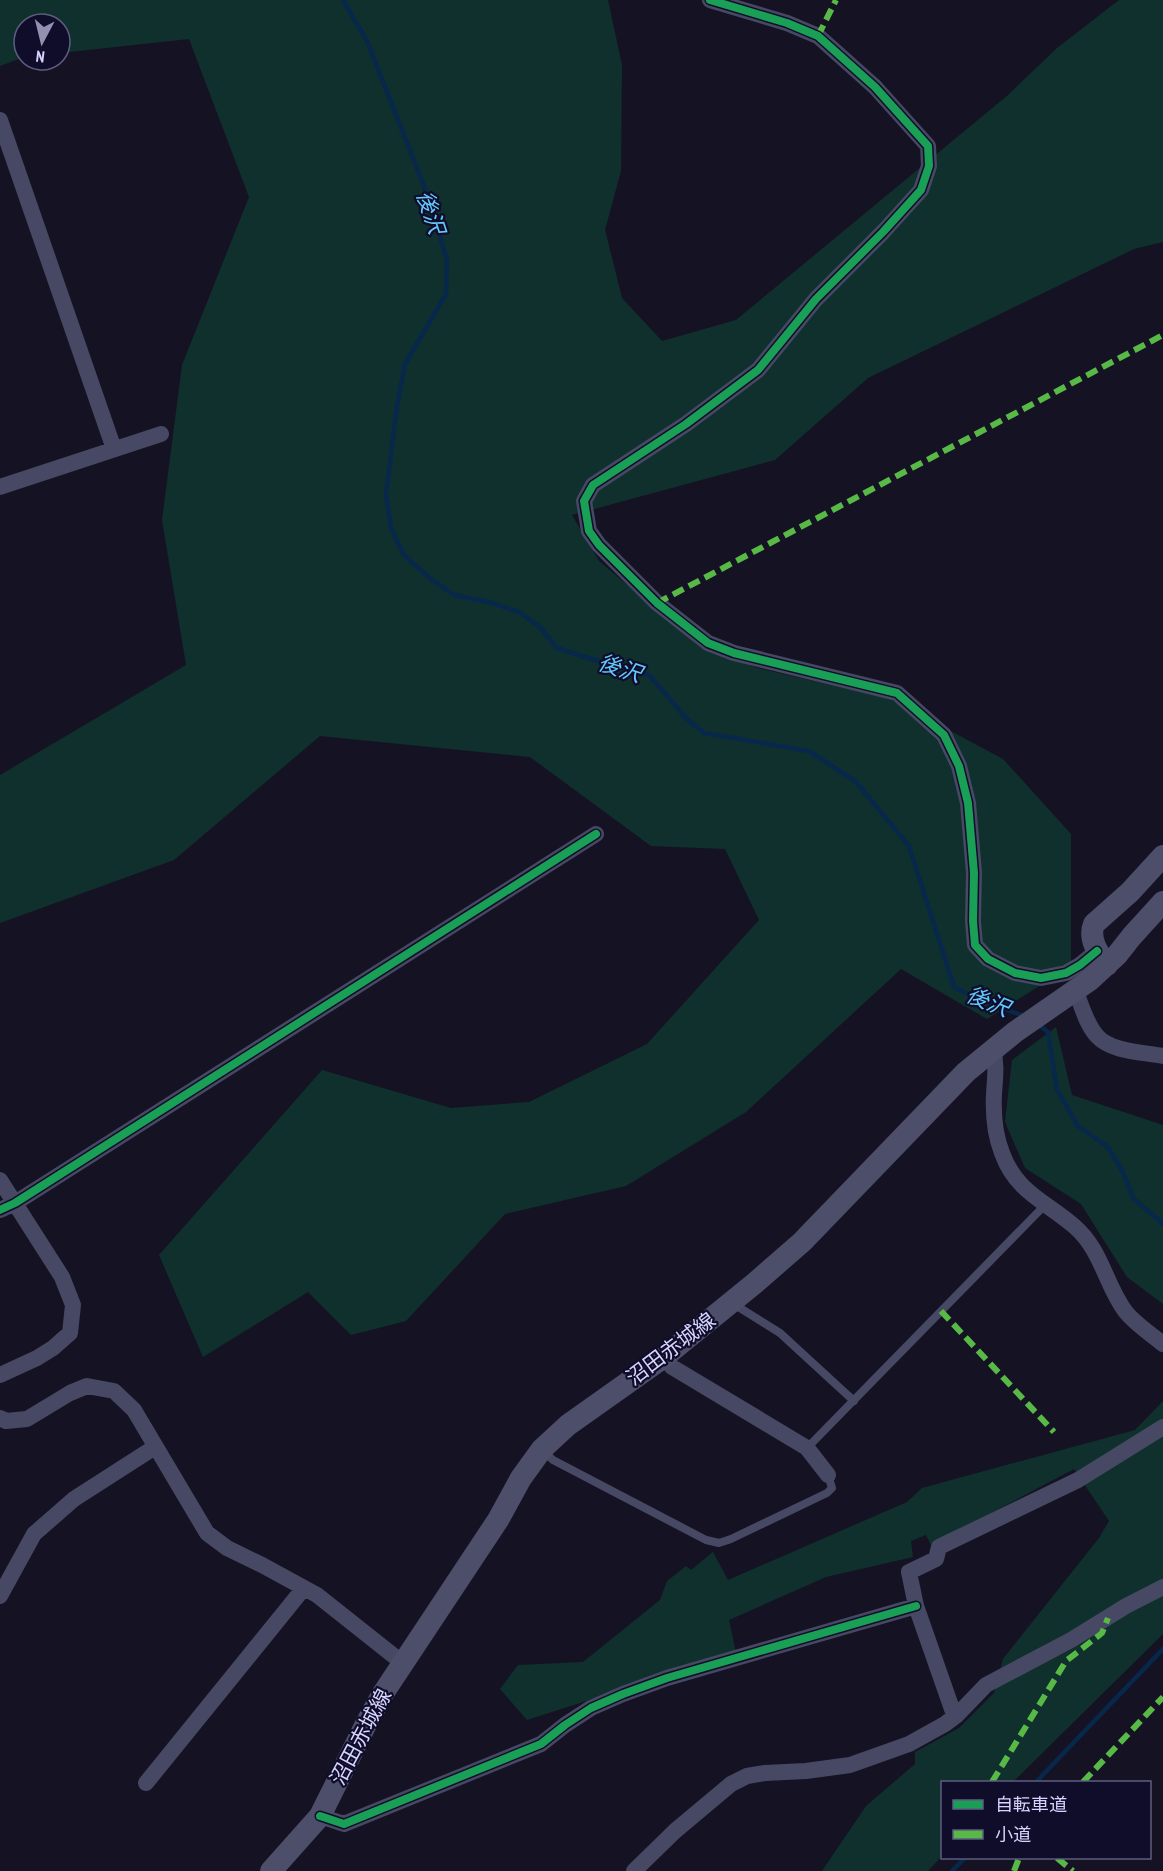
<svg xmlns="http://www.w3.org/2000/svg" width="1163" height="1871" viewBox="0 0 1163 1871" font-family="'PT Sans Narrow','Noto Sans JP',sans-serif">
  <rect width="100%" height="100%" fill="#151323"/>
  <path fill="#10302d" d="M0 0H608L622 65 621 171 605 230 622 298 662 341 736 320 1008 95 1057 48 1119 0H1163V242L1134 249 868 378 775 460 572 515 599 561 702 648 758 668 891 699 1003 759 1071 834V966L987 1019 901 969 746 1112 626 1186 505 1214 406 1321 351 1335 308 1292 203 1357 159 1255 322 1070 451 1108 529 1102 647 1044 759 920 725 849 651 846 530 757 320 736 174 860 0 923V775L186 665 162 520 182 365 249 197 189 39 60 53V24H24V57L0 66Z
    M1056 1027 1072 1095 1163 1125V1304L1127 1277 1081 1204 1025 1168 1005 1122 1012 1060Z
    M1163 1401V1634L1013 1782H942V1856L928 1871H822L866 1806 915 1764V1752L959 1728 994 1693 1003 1659 1099 1538 1109 1521 1074 1469 931 1545 926 1535 911 1541 913 1557 826 1577 729 1620 736 1653 527 1720 500 1689 518 1665 583 1662 660 1600 667 1581 686 1566 691 1570 713 1552 728 1580 907 1502 922 1488 1135 1430Z"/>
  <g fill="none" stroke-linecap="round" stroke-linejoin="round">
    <path stroke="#07274b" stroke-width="4.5" d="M343 0 367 41 429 199 447 260 446 294 405 364 397 406 386 495 391 528 404 555 427 576 454 595 489 602 519 612 540 627 557 648 607 664 632 668 650 676 687 719 704 733 809 751 856 782 909 846 954 987 980 1000 1024 1016
      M1039 1025 1048 1032 1057 1090 1078 1126 1108 1147 1124 1174 1133 1198 1163 1224
      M1036 1782 1163 1649
      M952 1871 965 1858"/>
    <path stroke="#474964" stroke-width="8" d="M732 1303 780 1333 854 1401
      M807 1448 1045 1205
      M542 1450 553 1460 706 1540 719 1543 731 1539 827 1493 832 1488 828 1475"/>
    <path stroke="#474964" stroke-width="16" d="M710 0 787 23 818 36 875 87 928 146 929 166 921 190 883 232 816 299 758 370 686 424 593 485 584 501 589 531 599 545 657 603 708 643 734 653 897 693 944 735 959 766 968 803 974 873 973 921 975 945 988 959 1015 973 1041 978 1066 973 1080 965 1097 951
      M0 120 114 449
      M0 487 161 434
      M1075 989C1081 1004 1086 1024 1097 1036 1111 1052 1143 1052 1163 1056
      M993 1049C997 1065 995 1078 994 1094 993 1113 995 1135 1002 1153 1016 1192 1045 1201 1074 1226 1102 1250 1105 1284 1125 1311 1135 1324 1151 1334 1163 1344
      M0 1180 62 1277 73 1305 70 1333 53 1348 37 1358 0 1375
      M0 1210 15 1203 596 834
      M664 1357 672 1367 807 1448 828 1475
      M0 1418 6 1421 27 1419 70 1393 87 1386 114 1391 134 1410 207 1533 227 1548 262 1565 317 1595 404 1664
      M0 1596 34 1534 74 1499 155 1447
      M957 1715 952 1709 916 1606 909 1572 936 1559 939 1547 1078 1480 1163 1427
      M146 1783 304 1588
      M320 1816 344 1824 541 1744 565 1725 591 1708 623 1694 667 1678 916 1606
      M634 1871 675 1831 731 1784 747 1776 765 1773 806 1771 850 1765 909 1744 945 1724 957 1715 986 1685 1071 1640 1126 1606 1163 1587"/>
    <path stroke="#4c4e6a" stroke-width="22" d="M1107 965C1098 953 1088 939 1094 924L1130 892 1163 856
      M271 1871 320 1816 367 1722 382 1695 498 1520 521 1478 542 1449 568 1425 664 1357 755 1283 802 1242 966 1072 1015 1032 1090 980 1117 955 1132 936 1163 902"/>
    <path stroke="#58b947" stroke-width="6" stroke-dasharray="12 6" stroke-linecap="butt" d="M818 36 836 0
      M657 603 1163 335
      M941 1311 1054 1432
      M992 1782 1066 1661 1102 1633 1108 1618
      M1083 1782 1163 1697
      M1057 1858 1073 1871
      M1014 1871 1019 1858"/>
    <g stroke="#0f0d29" stroke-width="11">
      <path id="cycleway" d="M710 0 787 23 818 36 875 87 928 146 929 166 921 190 883 232 816 299 758 370 686 424 593 485 584 501 589 531 599 545 657 603 708 643 734 653 897 693 944 735 959 766 968 803 974 873 973 921 975 945 988 959 1015 973 1041 978 1066 973 1080 965 1097 951
        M0 1210 15 1203 596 834
        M320 1816 344 1824 541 1744 565 1725 591 1708 623 1694 667 1678 916 1606"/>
    </g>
    <use href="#cycleway" stroke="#1a9f57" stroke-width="8"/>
  </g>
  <g text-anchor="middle" stroke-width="4.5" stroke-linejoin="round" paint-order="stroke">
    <g font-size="21" fill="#d5d5ff" stroke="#0f0d29">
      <text transform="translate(671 1349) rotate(-37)" y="7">沼田赤城線</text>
      <text transform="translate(361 1737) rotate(-62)" y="7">沼田赤城線</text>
    </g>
    <g font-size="22" font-style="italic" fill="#63c9ff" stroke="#0f0d29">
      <text transform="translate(431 212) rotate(72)" y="8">後沢</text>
      <text transform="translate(620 668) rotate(18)" y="8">後沢</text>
      <text transform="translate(988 1001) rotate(22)" y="8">後沢</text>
    </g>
  </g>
  <rect x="941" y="1781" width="210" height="78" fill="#0f0d29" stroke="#5e5d7f" stroke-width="1.5"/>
  <rect x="953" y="1800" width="30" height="9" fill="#1a9f57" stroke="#5e5d7f" stroke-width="1.5"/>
  <text x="995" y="1811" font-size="18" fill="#d5d5ff">自転車道</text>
  <rect x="953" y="1830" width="30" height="9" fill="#58b947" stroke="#5e5d7f" stroke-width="1.5"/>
  <text x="995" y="1841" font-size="18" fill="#d5d5ff">小道</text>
  <g transform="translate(42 42) rotate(187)"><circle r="28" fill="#0f0d29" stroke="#5e5d7f" stroke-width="1.5"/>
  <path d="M0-4.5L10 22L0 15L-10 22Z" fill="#9291b2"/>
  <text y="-9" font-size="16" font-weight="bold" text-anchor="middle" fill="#d5d5ff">N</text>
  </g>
</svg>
